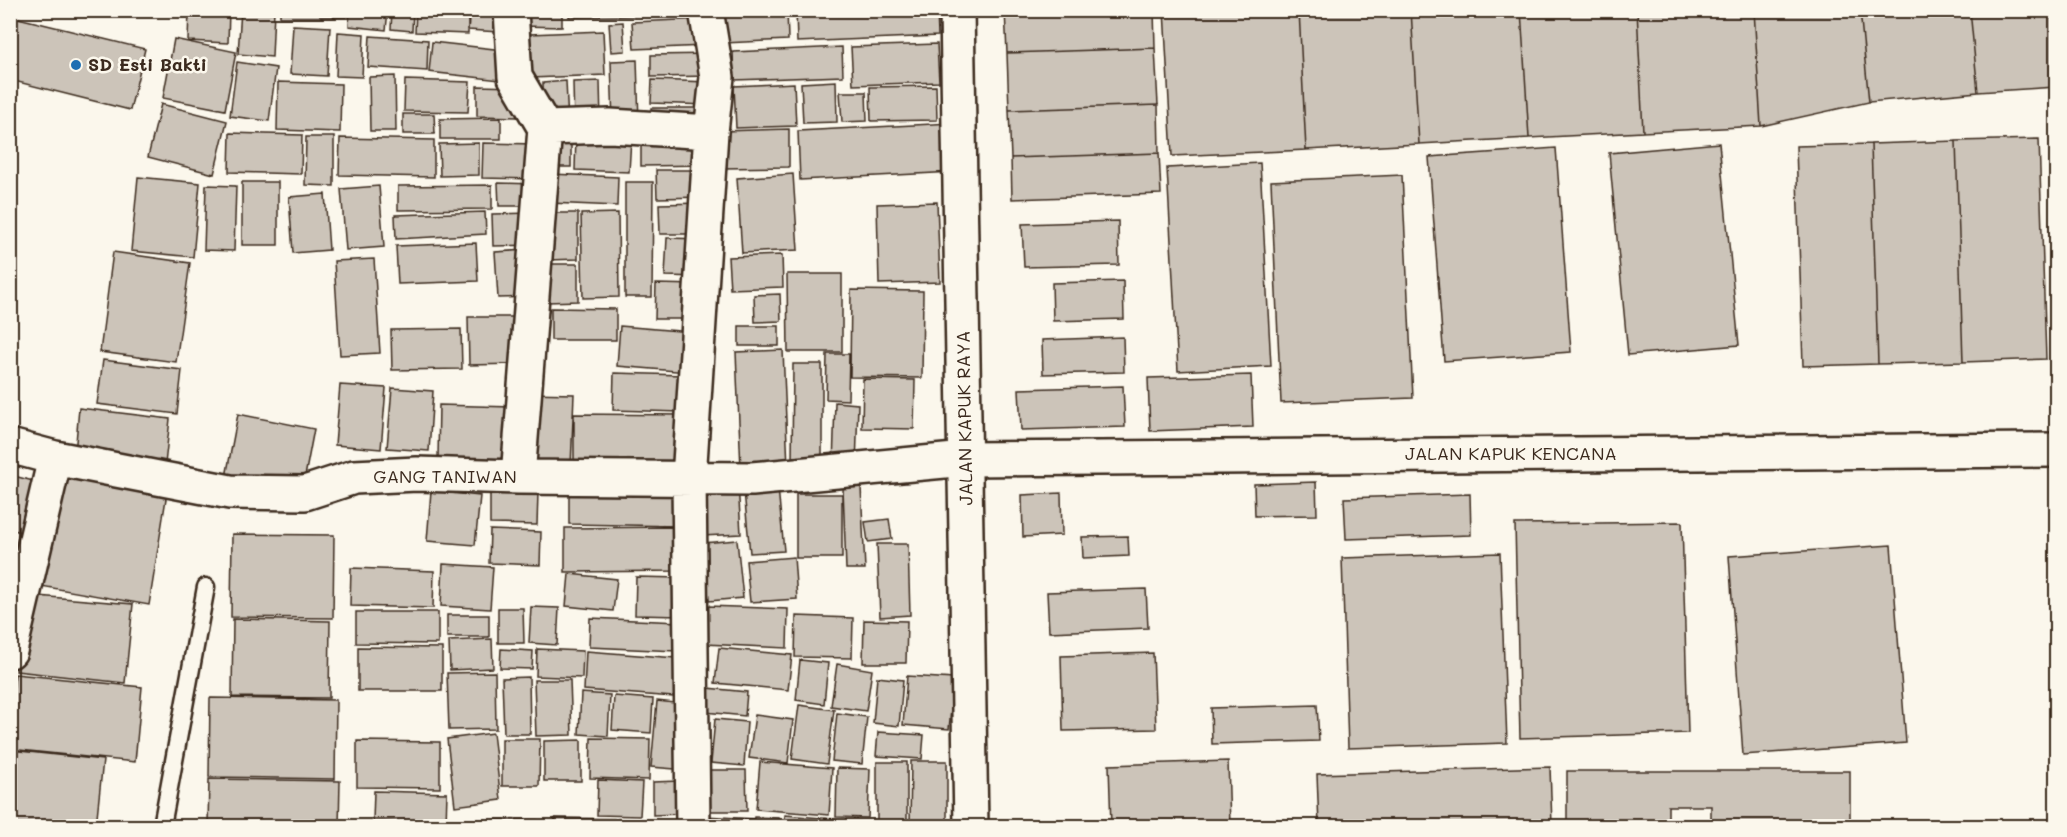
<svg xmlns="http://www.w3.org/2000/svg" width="2067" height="837" viewBox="0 0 2067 837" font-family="Mali,sans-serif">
  <rect width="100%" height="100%" fill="#fbf7ec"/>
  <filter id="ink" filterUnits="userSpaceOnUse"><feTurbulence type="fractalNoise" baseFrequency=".0167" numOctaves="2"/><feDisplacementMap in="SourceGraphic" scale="12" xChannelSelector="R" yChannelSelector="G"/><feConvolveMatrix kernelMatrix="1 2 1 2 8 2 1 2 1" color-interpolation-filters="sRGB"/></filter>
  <g filter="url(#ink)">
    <path fill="#ccc4b9" stroke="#3b2a1e" stroke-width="1.5" d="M189 10H229L228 43 188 41Z
      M241 10H274L272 57 238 54Z
      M280 10H346V17H280Z
      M350 10H388L386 30 349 26Z
      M392 10H413L412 31 391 29Z
      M416 10H468V34L415 32Z
      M470 10H500L499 32 468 30Z
      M522 10H562V27L522 26Z
      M569 10H633V16L569 17Z
      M641 10H698V11L641 13Z
      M722 10H787L788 40 724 43Z
      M796 10H937L938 36 797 42Z
      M1005 10H1154L1155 48 1007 53Z
      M1164 10H1299L1306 150 1172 156Z
      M1299 10H1411L1419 144 1306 150Z
      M1411 10H1521L1529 138 1419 144Z
      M1521 10H1637L1643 132 1529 138Z
      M1637 10H1754L1761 126 1643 132Z
      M1754 10H1860L1869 102 1761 126Z
      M1860 10H1970L1978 92 1869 102Z
      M1970 10H2056V87L1978 92Z
      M10 16 145 49 130 110 10 80Z
      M704 19 705 46 634 49 632 22Z
      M623 22 625 51 611 52 609 23Z
      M293 25 330 27 327 76 290 74Z
      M603 31 605 75 531 78 530 34Z
      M338 32 364 34 362 77 336 76Z
      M370 36 428 40 427 71 368 67Z
      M174 39 236 52 225 110 163 98Z
      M432 42 512 51 509 81 429 72Z
      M937 44 939 82 853 85 851 47Z
      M842 47 843 76 734 80 733 52Z
      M1155 48 1158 105 1009 110 1007 53Z
      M712 54V76L651 77V55Z
      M637 60 639 122 613 123 611 61Z
      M237 62 276 68 269 121 230 116Z
      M395 76 396 131H370L369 77Z
      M405 80 470 82 468 112 404 111Z
      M652 80 709 82V105L651 103Z
      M566 81 568 124 544 125 543 83Z
      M600 81 601 124 574 126 573 82Z
      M836 81 837 122 803 123 801 83Z
      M278 82 341 84 340 132 277 130Z
      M794 83 796 126 736 128 734 86Z
      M477 86 517 87V117L477 116Z
      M936 86 937 120 871 121 870 87Z
      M840 92H866L867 121 842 122Z
      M161 104 227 121 214 174 148 157Z
      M1158 105 1159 153 1011 158 1009 110Z
      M651 108H708V126L651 127Z
      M403 114H434L435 134H403Z
      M501 118V139H440V119Z
      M952 123 954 172 800 180 798 131Z
      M789 129V167L723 168V131Z
      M230 133 302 135 301 174 229 172Z
      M548 135H571V167H548Z
      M576 136 631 138 629 172 575 170Z
      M306 137H334V186L305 185Z
      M340 138 434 140V177L339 175Z
      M2039 139 2046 359 1963 362 1956 141Z
      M1956 141 1963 362 1878 364 1871 144Z
      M479 143V175L440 176 439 144Z
      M483 143 535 144 534 179 482 178Z
      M1719 143 1739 345 1628 355 1609 153Z
      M641 144H707V165L641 166Z
      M1871 144 1878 364 1803 366 1796 146Z
      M1556 148 1571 352 1444 361 1429 157Z
      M1159 153 1161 194 1012 199 1011 158Z
      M1260 163 1271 366 1178 371 1167 168Z
      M656 170H705V197L657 198Z
      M551 174 618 177 617 206 550 203Z
      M793 174 798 250 742 253 737 178Z
      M1402 175 1413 398 1281 403 1271 181Z
      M138 177 200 183 193 257 131 251Z
      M242 182H278V245H242Z
      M625 182H653L652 297H625Z
      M498 183 535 184 534 206H499Z
      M206 185 236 186 234 251 204 250Z
      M492 185V209L398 210V186Z
      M379 186 384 247 346 250 341 189Z
      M325 194 329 250 293 253 289 197Z
      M937 202 940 282 879 284 877 204Z
      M703 203V234H660L659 204Z
      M485 212 486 234 396 239 395 215Z
      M534 213 535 245 493 246 492 214Z
      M548 213H578V259L548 260Z
      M618 213 619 297 583 298 581 214Z
      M1118 221 1119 265 1024 267 1022 224Z
      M667 238 702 239 701 277 665 276Z
      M476 243 478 281 398 284 396 246Z
      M527 250 529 297 498 298 495 252Z
      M113 252 190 263 176 362 100 352Z
      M782 255 783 287 730 289 728 257Z
      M374 259 380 353 340 355 334 261Z
      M547 264H578V301L547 302Z
      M787 274H842V352H788Z
      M1123 281 1124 319 1053 321 1052 283Z
      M656 284 698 285 695 319H655Z
      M851 290 923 291 922 378 850 377Z
      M780 294 781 321 755 322 754 295Z
      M551 308 616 309V340H551Z
      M468 317H518L519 364 469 365Z
      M620 326 691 332 688 372 617 366Z
      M739 326H779V346H739Z
      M461 329 462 369 392 370 391 330Z
      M1123 337 1124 372 1043 374 1042 340Z
      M783 350 788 467 741 469 736 352Z
      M827 354H849L848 400 826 399Z
      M103 360 182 370 177 414 97 404Z
      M793 364H822V466H792Z
      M614 373 682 375 681 412 613 410Z
      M1251 375 1253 427 1150 431 1148 378Z
      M863 379 915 380 914 429 862 428Z
      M340 385 386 388 381 449 335 445Z
      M1123 386 1125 427 1021 430 1019 389Z
      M392 388 433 391 429 451 387 448Z
      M526 393 574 394 571 466 524 465Z
      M835 402 858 404 856 467 833 466Z
      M439 405 512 407 511 461 438 459Z
      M79 408 170 419 165 464 75 454Z
      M238 414 314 429 302 492 226 477Z
      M574 414 686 415V471L574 470Z
      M61 467 168 486 149 605 41 586Z
      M10 475 41 483 28 534 10 529Z
      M777 477 784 551 750 553 743 481Z
      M569 480 679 484 680 526 569 524Z
      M1316 482 1317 515 1255 516 1254 484Z
      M738 483 741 534 702 536 698 485Z
      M861 487 865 569H846L843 488Z
      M431 491 480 496 475 545 427 541Z
      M490 491 538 492 537 525 490 524Z
      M1061 493 1062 535 1023 537 1022 495Z
      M796 494H842V558H796Z
      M1470 494 1471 535 1346 539 1344 498Z
      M889 519 892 539 868 542 865 522Z
      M1682 522 1688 733 1520 738 1515 524Z
      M681 527V571L565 572V528Z
      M490 530 541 532 540 565 489 563Z
      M232 534 334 535 333 618 231 617Z
      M1128 536 1129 556 1083 558 1082 537Z
      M737 540 743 598 709 601 703 543Z
      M877 544H908L910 615 880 617Z
      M1891 545 1906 743 1743 755 1729 556Z
      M1500 553 1507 743 1348 748 1342 558Z
      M794 557 797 599 750 602 746 561Z
      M443 564 493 567 490 609 441 606Z
      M351 568 434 571 433 608 350 606Z
      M569 574 617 579 613 611 566 606Z
      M636 577 682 578 681 616 635 615Z
      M1146 589 1148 628 1049 632 1047 592Z
      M37 596 133 604 125 683 16 671Z
      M707 606 788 609 787 648 705 644Z
      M531 607 559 608 557 645 529 643Z
      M498 608H523L524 643H498Z
      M356 612H438V644L356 643Z
      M447 615H489V637H447Z
      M796 616 853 618 852 658 795 657Z
      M590 618 679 622 677 651 589 647Z
      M233 619 330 621 329 698 232 697Z
      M864 620 907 621 906 663H863Z
      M492 639 493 668 450 670 449 641Z
      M358 647 442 648V691H358Z
      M719 648 792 655 788 690 715 683Z
      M501 649 533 651 532 669 500 668Z
      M537 649 583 651 582 678 536 676Z
      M586 651 689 659 686 698 584 690Z
      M1153 653 1156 729 1063 731 1061 656Z
      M800 660 828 663 824 704 796 700Z
      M837 664 872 670 866 711 831 706Z
      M495 672 496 729 449 730 447 673Z
      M15 674 142 687 135 762 10 749V718Z
      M907 676 954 679 949 729 903 725Z
      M529 677 530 734H504L502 678Z
      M877 677 903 680 899 726 873 723Z
      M534 680H570L572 735 536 736Z
      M707 688 747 692 745 716 705 712Z
      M581 693 610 695 608 736 579 734Z
      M614 696 653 699 651 733 612 730Z
      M210 698 336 700 335 779 209 777Z
      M657 701 692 705 687 770 651 767Z
      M799 705 834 710 827 764 792 759Z
      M1317 705 1319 741 1212 744 1211 708Z
      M837 713 867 717 862 764 832 761Z
      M755 715 793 720 788 763 749 758Z
      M715 719 747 722 744 766 711 763Z
      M878 732 924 735 922 759 876 756Z
      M493 733 501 800 455 806 447 739Z
      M591 738 650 739 649 780 590 778Z
      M502 739H540L539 786H502Z
      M581 740V781H544V741Z
      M357 741 440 742V788L357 787Z
      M10 750 103 760 96 826H10Z
      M911 761H947V826H910Z
      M1228 761 1230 826H1111L1109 765Z
      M760 762 832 768 829 815 756 809Z
      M877 762H907V826H877Z
      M1550 767 1552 826H1319L1317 774Z
      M837 768 870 769 868 818 836 817Z
      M707 770H746L747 811H708Z
      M1567 771H1850V826H1711V806H1668V826H1567Z
      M209 779 340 781 339 826H208Z
      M598 780 642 782 640 816 597 815Z
      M679 781 680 814 653 815V782Z
      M374 791 447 793 446 823 373 821Z
      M785 815 833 819 832 826H784Z
      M705 816 753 819 752 826H704Z
      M754 817 779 818V826H753Z
      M555 818 614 819V826H555Z
      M618 819 648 820 647 826H618Z
      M494 820H537V826H494Z
      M839 823 870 825V826H839Z"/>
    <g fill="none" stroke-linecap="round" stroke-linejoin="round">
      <g stroke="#3b2a1e" stroke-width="21">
        <path id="lane" d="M162 826 206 587"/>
      </g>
      <g stroke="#3b2a1e" stroke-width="38">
        <path id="street" d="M511 10 515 77 545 128 610 126 711 132
          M10 446 55 458
          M518 477 545 128
          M10 651 55 458 230 492 305 493 354 477 417 474 518 477 752 479 966 459 2056 450
          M693 826 689 479 711 132 717 77 706 10"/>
      </g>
      <g stroke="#3b2a1e" stroke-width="38">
        <path id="secondary" d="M957 10 971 826"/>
      </g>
      <use href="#lane" stroke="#fbf7ec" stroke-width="16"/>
      <use href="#street" stroke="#fbf7ec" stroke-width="33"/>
      <use href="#secondary" stroke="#fbf7ec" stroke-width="33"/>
    </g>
  </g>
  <circle fill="#1f6fb2" stroke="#fbf7ec" stroke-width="2" cx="76" cy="65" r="6"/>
  <g text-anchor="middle" stroke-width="5" stroke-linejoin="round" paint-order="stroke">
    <g font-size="18" font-weight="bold" fill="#3b2a1e" stroke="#fbf7ec" text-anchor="start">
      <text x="88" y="71">SD Esti Bakti</text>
    </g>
    <g font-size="18" fill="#3b2a1e" stroke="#fbf7ec">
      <text transform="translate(965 418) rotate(-91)" y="6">JALAN KAPUK RAYA</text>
      <text x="1511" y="460">JALAN KAPUK KENCANA</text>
      <text x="445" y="483">GANG TANIWAN</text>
    </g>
  </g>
  <rect width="2067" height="837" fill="none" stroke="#fbf7ec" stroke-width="36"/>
  <rect x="18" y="18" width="2031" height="801" fill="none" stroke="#3b2a1e" stroke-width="2" filter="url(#ink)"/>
</svg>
